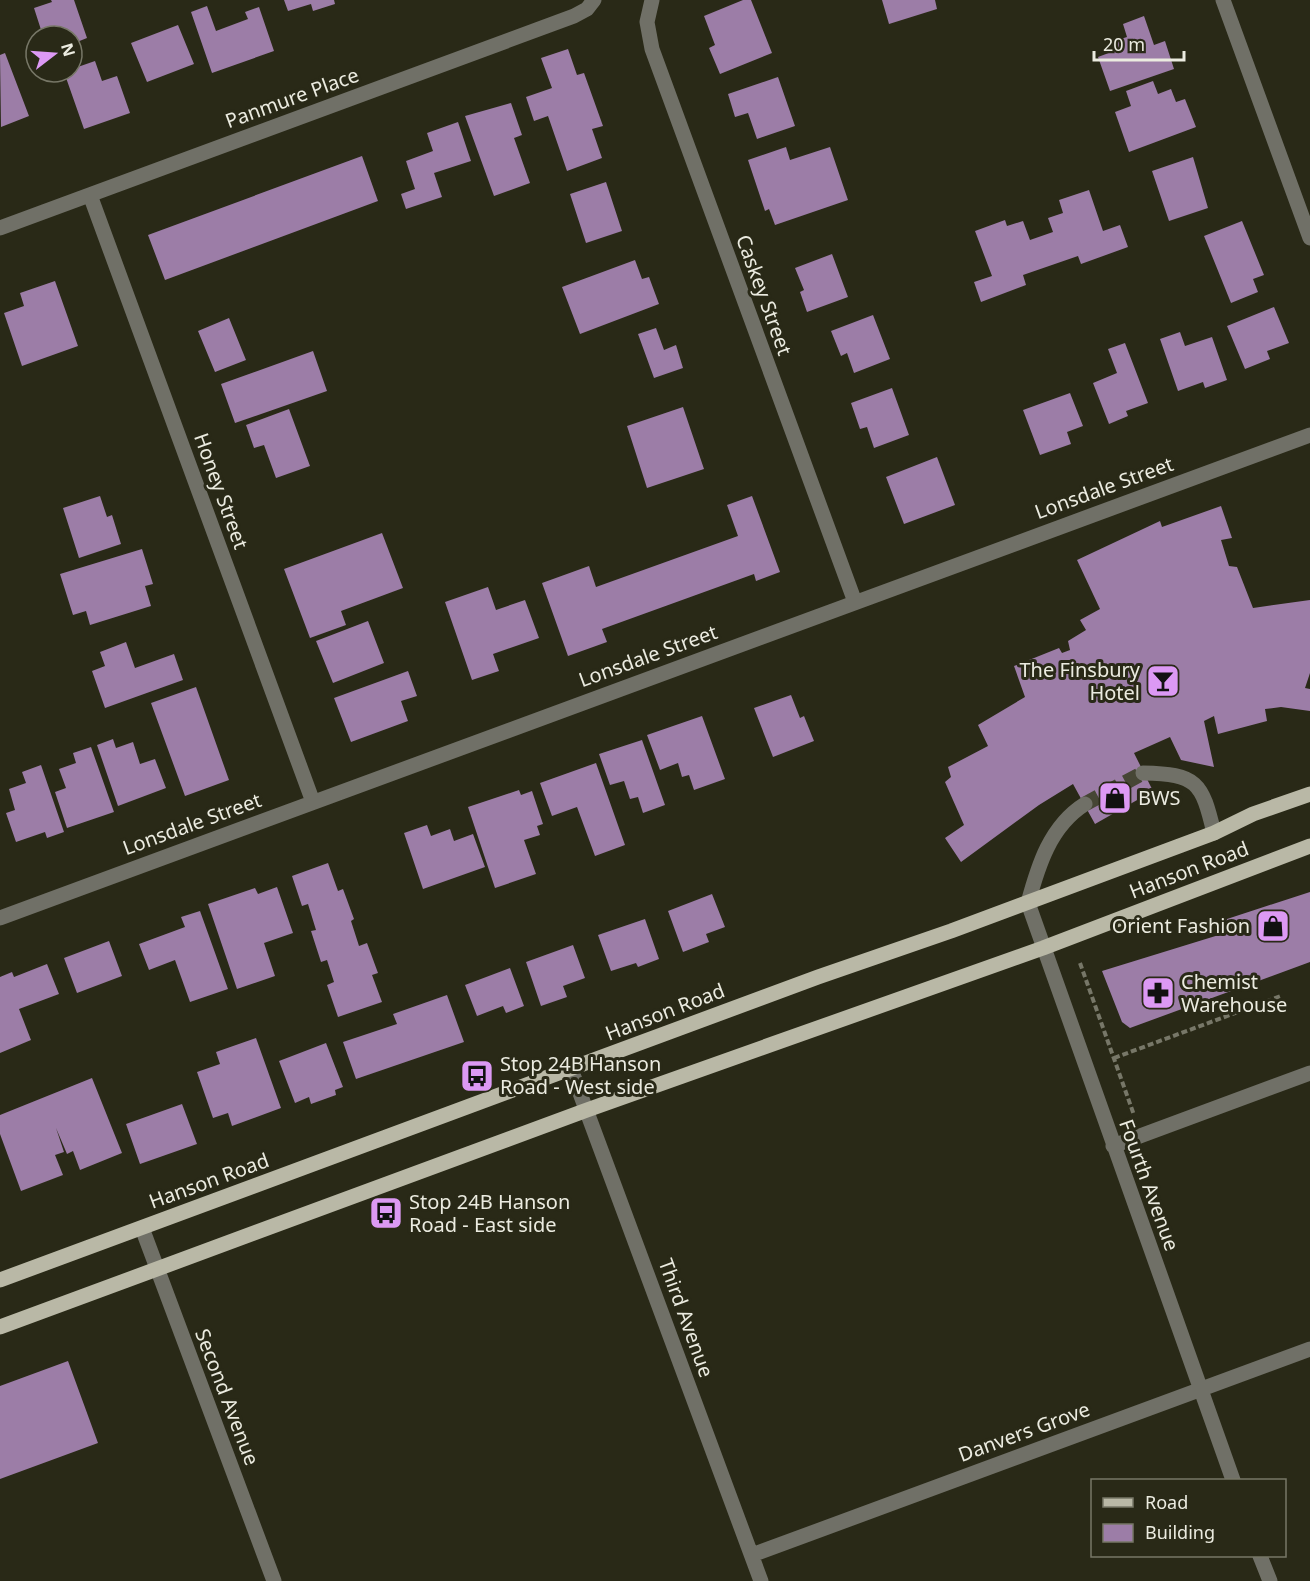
<svg xmlns="http://www.w3.org/2000/svg" width="1310" height="1581" viewBox="0 0 1310 1581" font-family="'Noto Sans',sans-serif">
  <rect width="100%" height="100%" fill="#292917"/>
  <path fill="#9c7da7" d="M51 0H74L87 38 72 44V36H43L34 8 52 2Z
    M284 0H334L335 4 313 11 311 4 288 11Z
    M743 0H751L772 53 720 74 709 48 715 45 704 16Z
    M882 0H935L937 9 889 24Z
    M207 6 216 31 248 19 245 12 259 7 274 51 212 73 191 12Z
    M1144 16 1154 45 1165 41 1174 69 1110 91 1098 57 1114 51 1111 42 1127 37 1123 24Z
    M178 25 194 64 147 82 131 43Z
    M568 49 577 75 584 73 603 126 592 129 602 158 567 171 548 116 534 121 526 97 552 88 541 58Z
    M5 53 29 116 1 127 0 55Z
    M95 61 102 81 117 76 130 113 84 129 64 72H72V69Z
    M778 77 795 126 757 139 748 113 735 117 728 94Z
    M1153 81 1158 94 1171 89 1176 102 1185 99 1196 127 1129 152 1115 112 1131 106 1126 91Z
    M511 103 522 135 514 138 530 183 494 196 465 116Z
    M458 122 471 161 434 173 442 197 406 209 401 194 415 189 406 161 433 151 427 133Z
    M786 147 790 160 830 147 848 200 775 225 769 209 765 211 748 160Z
    M362 156 378 201 165 280 148 235Z
    M1193 157 1208 208 1169 221 1152 171Z
    M606 182 622 231 586 243 570 194Z
    M1089 190 1103 231 1120 225 1128 247 1081 264 1078 256 1023 275 1026 285 981 302 974 282 992 276 975 231 1005 220 1007 226 1023 221 1030 240 1053 232 1048 218 1063 213 1059 200Z
    M1242 221 1264 275 1253 279 1258 292 1231 303 1204 236Z
    M832 254 848 297 807 312 800 292 804 290 795 268Z
    M635 260 642 279 649 277 659 304 580 334 562 287Z
    M55 281 78 346 22 366 4 313 24 306 20 293Z
    M1274 307 1289 343 1267 351 1270 359 1245 369 1227 326Z
    M873 315 890 359 854 373 847 353 841 356 831 331Z
    M229 318 246 360 215 372 198 331Z
    M656 328 664 350 676 345 683 368 654 378 638 334Z
    M1180 332 1185 346 1212 337 1227 380 1205 388 1203 382 1178 391 1160 339Z
    M1125 343 1148 403 1126 411 1128 416 1109 424 1093 383 1117 373 1108 349Z
    M313 351 327 391 235 423 221 384Z
    M892 388 909 435 874 448 867 427 860 429 851 403Z
    M1070 393 1083 426 1067 432 1071 444 1040 455 1023 410Z
    M683 407 704 469 647 488 627 426Z
    M289 409 310 466 276 478 264 445 254 448 246 425Z
    M937 457 955 505 904 524 886 477Z
    M100 496 107 517 112 515 121 544 79 558 63 508Z
    M752 496 780 572 756 581 754 574 602 629 607 642 568 656 542 583 589 566 596 587 738 536 727 505Z
    M1221 506 1232 538 1221 540 1229 566 1237 567 1253 608 1310 600V673L1305 688 1310 689V711L1281 707 1265 709 1267 721 1218 734 1214 716 1204 721 1214 767 1181 760 1170 737 1134 753 1153 791 1095 824 1073 784 1039 805 961 862 945 838 964 825 945 782 951 777 948 767 988 746 978 725 1025 697 1014 666 1059 648 1062 653 1070 650 1068 641 1086 630 1080 620 1100 609 1077 560 1160 521 1162 527Z
    M382 533 403 588 341 611 346 625 310 638 284 569Z
    M142 549 153 584 145 586 151 606 90 625 86 611 73 615 60 574Z
    M488 587 496 610 525 600 539 638 493 654 499 671 472 680 445 602Z
    M368 621 384 663 333 683 316 641Z
    M126 642 135 668 174 654 183 680 105 708 92 671 105 666 100 652Z
    M408 671 417 696 401 701 408 721 351 742 334 698Z
    M196 687 229 780 185 796 151 703Z
    M791 695 800 718 804 716 814 741 773 757 754 708Z
    M702 716 725 779 694 790 689 775 682 777 678 763 660 770 647 735Z
    M113 739 116 748 133 742 140 764 155 759 166 788 118 806 97 745Z
    M642 740 665 805 643 813 638 797 630 799 624 781 610 785 599 754Z
    M91 747 114 812 67 828 55 792 66 788 59 769 76 763 73 753Z
    M596 763 625 845 595 856 577 807 552 816 540 783Z
    M41 765 64 832 47 838 45 832 16 842 6 813 15 810 9 789 26 783 22 772Z
    M519 790 521 795 532 791 543 824 537 826 540 835 524 840 536 874 495 888 468 807Z
    M427 825 431 836 450 829 454 841 473 834 485 867 423 889 404 833Z
    M328 863 338 891 343 889 354 919 351 921 359 946 367 943 378 973 372 975 382 1002 338 1017 327 985 334 982 327 960 321 962 311 931 316 930 308 904 302 906 292 876Z
    M277 887 293 933 264 943 275 976 237 989 208 904 255 888 258 894Z
    M1310 892V962L1130 1028 1122 1022 1102 971 1222 934 1227 919Z
    M712 894 725 927 706 934 709 942 683 952 668 911Z
    M200 911 228 989 190 1002 175 960 149 970 139 944 185 927 181 917Z
    M645 919 659 959 638 967 636 963 611 971 598 935Z
    M109 941 122 976 77 993 64 958Z
    M573 945 585 978 563 986 567 997 541 1006 526 962Z
    M47 964 59 994 19 1009 31 1040 0 1053V977L12 972 14 977Z
    M510 968 524 1006 506 1013 503 1006 477 1016 465 985Z
    M447 995 464 1042 356 1079 343 1042 397 1024 393 1014Z
    M256 1038 281 1108 232 1126 228 1113 213 1118 197 1072 220 1064 216 1052Z
    M326 1043 343 1087 335 1090 336 1095 311 1104 309 1097 295 1103 279 1061Z
    M92 1078 122 1153 80 1170 73 1151 67 1154 56 1128 64 1152 55 1155 63 1175 21 1191 0 1134V1115Z
    M182 1104 197 1144 140 1164 126 1124Z
    M68 1361 98 1443 0 1479V1386Z"/>
  <g fill="none" stroke-linecap="round" stroke-linejoin="round">
    <path stroke="#464635" stroke-width="15" stroke-dasharray="15 8" stroke-linecap="butt" d="M1085 804 1143 773"/>
    <path stroke="#777768" stroke-width="4" stroke-dasharray="6 3" stroke-linecap="butt" d="M1080 963 1134 1115
      M1114 1058 1281 996"/>
    <path stroke="#707067" stroke-width="15" d="M652 0 647 22 652 49 855 602
      M1223 0 1310 238
      M90 195 313 802
      M0 228 574 16 587 9 594 0
      M1143 773C1197 774 1202 782 1214 833
      M1085 804C1050 826 1038 866 1028 903L1233 1480
      M0 918 1310 435
      M571 1069 761 1581
      M1113 1146 1310 1073
      M142 1228 274 1581
      M752 1555 1310 1349
      M1260 1556 1270 1581"/>
    <path stroke="#b9b8a6" stroke-width="15" d="M0 1280 818 977 951 931 1214 833 1253 814 1310 794
      M0 1327 587 1110 1043 948 1310 846"/>
  </g>
  <defs>
    <g id="bar-square" transform="scale(1.725)"><rect x="-9" y="-9" width="18" height="18" rx="4" fill="#dc99f4" stroke="#292917"/><path d="M-6-5H6L.8 .8V4.5H3.5V6h-7V4.5H-.8V.8Z" fill="#111"/></g>
    <g id="shop-square" transform="scale(1.725)"><rect x="-9" y="-9" width="18" height="18" rx="4" fill="#dc99f4" stroke="#292917"/><path d="M-5-2.5h2.3a2.7 3.5 0 0 1 5.4 0H5L5.5 6h-11ZM-1.5-2.5h3a1.5 2.3 0 0 0-3 0Z" fill="#111"/></g>
    <g id="pharmacy-square" transform="scale(1.725)"><rect x="-9" y="-9" width="18" height="18" rx="4" fill="#dc99f4" stroke="#292917"/><path d="M-2-6h4v4h4v4h-4v4h-4v-4h-4v-4h4Z" fill="#111"/></g>
    <g id="bus-square" transform="scale(1.725)"><rect x="-9" y="-9" width="18" height="18" rx="4" fill="#dc99f4" stroke="#292917"/><path d="M-5-6H5V4H4V6H2V4H-2V6H-4V4H-5ZM-3.5-4V0h7V-4ZM-3.5 1.2v1.5H-2V1.2ZM2 1.2v1.5H3.5V1.2Z" fill="#111"/></g>
  </defs>
  <g fill-rule="evenodd">
    <use href="#bar-square" x="1163" y="681"/>
    <use href="#shop-square" x="1115" y="798"/>
    <use href="#shop-square" x="1273" y="926"/>
    <use href="#pharmacy-square" x="1158" y="993"/>
    <use href="#bus-square" x="477" y="1076"/>
    <use href="#bus-square" x="386" y="1213"/>
  </g>
  <g text-anchor="middle" stroke-width="6" stroke-linejoin="round" paint-order="stroke">
    <g font-size="20" fill="#ebebe0" stroke="#292917">
      <text transform="translate(292 98) rotate(-20)" y="7">Panmure Place</text>
      <text transform="translate(764 295) rotate(70)" y="7">Caskey Street</text>
      <text transform="translate(1104 488) rotate(-20)" y="7">Lonsdale Street</text>
      <text transform="translate(221 491) rotate(70)" y="7">Honey Street</text>
      <text transform="translate(648 656) rotate(-20)" y="7">Lonsdale Street</text>
      <text transform="translate(192 824) rotate(-20)" y="7">Lonsdale Street</text>
      <text transform="translate(1189 870) rotate(-21)" y="7">Hanson Road</text>
      <text transform="translate(665 1012) rotate(-21)" y="7">Hanson Road</text>
      <text transform="translate(209 1181) rotate(-20)" y="7">Hanson Road</text>
      <text transform="translate(1149 1185) rotate(70)" y="7">Fourth Avenue</text>
      <text transform="translate(686 1318) rotate(70)" y="7">Third Avenue</text>
      <text transform="translate(227 1397) rotate(69)" y="7">Second Avenue</text>
      <text transform="translate(1024 1432) rotate(-20)" y="7">Danvers Grove</text>
    </g>
    <g font-size="20" fill="#ebebe0" stroke="#292917" text-anchor="start">
      <text x="1140" y="677" text-anchor="end">The Finsbury<tspan x="1140" dy="23">Hotel</tspan></text>
      <text x="1138" y="805">BWS</text>
      <text x="1250" y="933" text-anchor="end">Orient Fashion</text>
      <text x="1181" y="989">Chemist<tspan x="1181" dy="23">Warehouse</tspan></text>
      <text x="500" y="1071">Stop 24B Hanson<tspan x="500" dy="23">Road - West side</tspan></text>
      <text x="409" y="1209">Stop 24B Hanson<tspan x="409" dy="23">Road - East side</tspan></text>
    </g>
  </g>
  <rect x="1091" y="1479" width="195" height="78" fill="#292917" stroke="#777767" stroke-width="1.5"/>
  <rect x="1103" y="1498" width="30" height="9" fill="#b9b8a6" stroke="#777767" stroke-width="1.5"/>
  <text x="1145" y="1509" font-size="18" fill="#ebebe0">Road</text>
  <rect x="1103" y="1524" width="30" height="18" fill="#9c7da7" stroke="#777767" stroke-width="1.5"/>
  <text x="1145" y="1539" font-size="18" fill="#ebebe0">Building</text>
  <g transform="translate(54 54) rotate(73)"><circle r="28" fill="#292917" stroke="#777767" stroke-width="1.5"/>
  <path d="M0-4.5L10 22L0 15L-10 22Z" fill="#dc99f4"/>
  <text y="-9" font-size="16" font-weight="bold" text-anchor="middle" fill="#ebebe0">N</text>
  </g>
  <path d="M1094 51v9h90v-9" fill="none" stroke="#ebebe0" stroke-width="3"/>
  <text x="1103" y="51" font-size="18" fill="#ebebe0" stroke="#292917" stroke-width="4.5" paint-order="stroke">20 m</text>
</svg>
